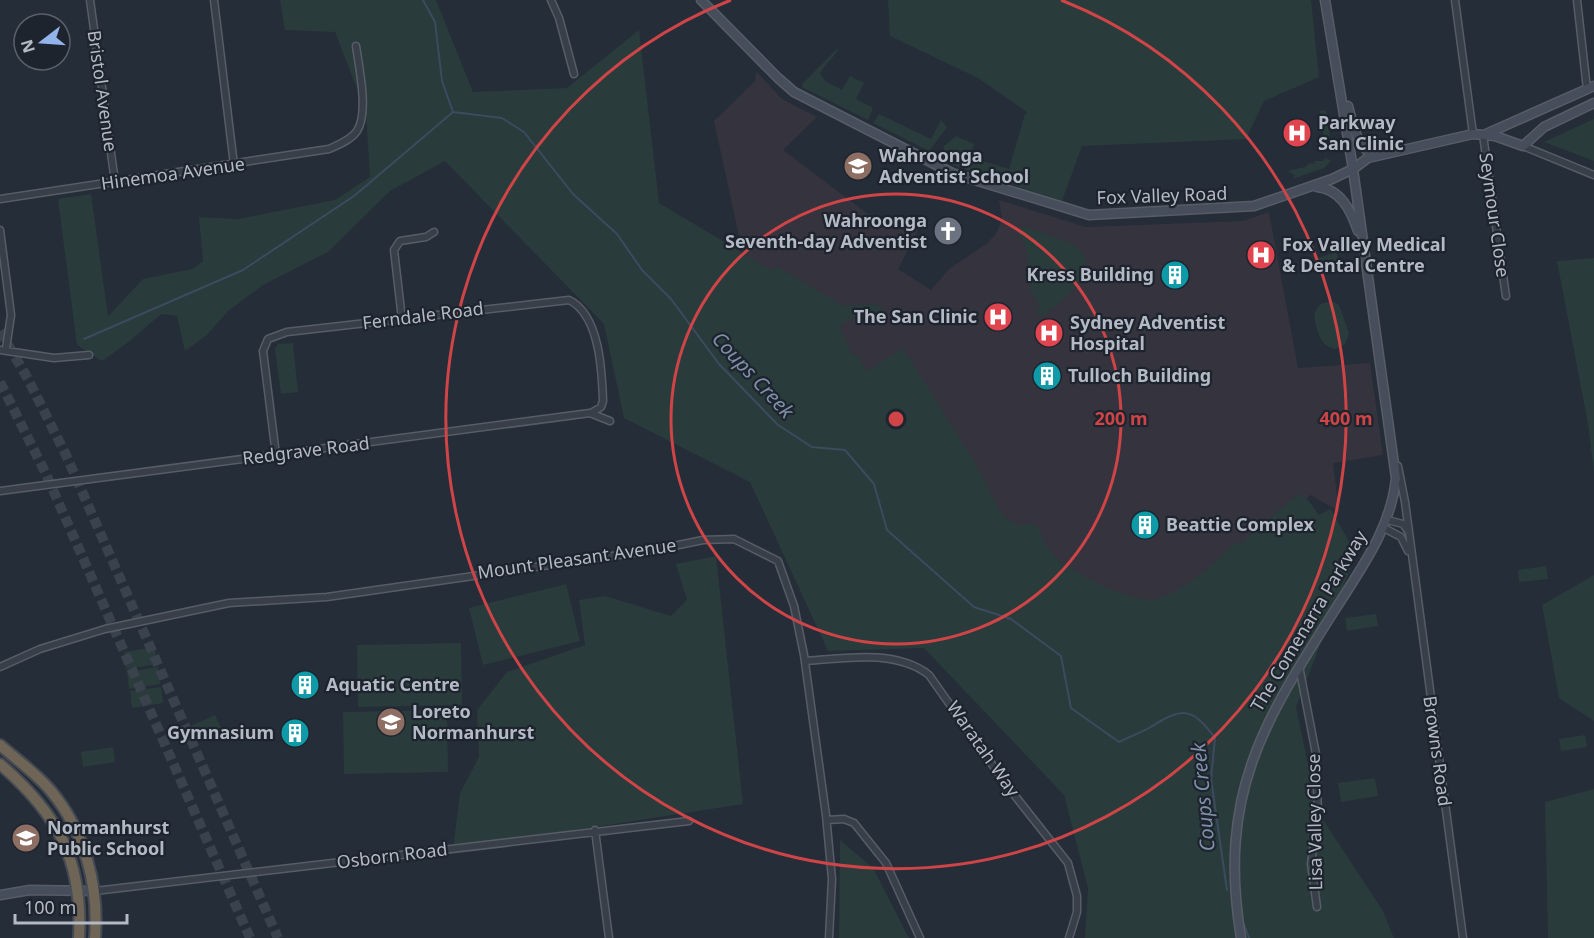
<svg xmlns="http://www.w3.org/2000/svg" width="1594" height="938" viewBox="0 0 1594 938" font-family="'Noto Sans',sans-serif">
  <rect width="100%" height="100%" fill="#252d38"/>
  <path fill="#34333e" d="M756 71 782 99 817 117 783 150 873 218 890 226 897 221 918 231 898 269 931 290 949 269 986 244 996 234 1002 219 999 200 1086 227 1243 221 1269 212 1298 368 1370 363 1383 455 1333 463 1339 511 1310 495 1231 586 1089 615 867 381 783 309 742 250 714 121 755 81Z"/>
  <path fill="#2a3b3b" d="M280 0H436L473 92 567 88 639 30 659 203 773 271 776 266 844 306 873 304 883 307 880 324 877 326 867 310 839 326 853 356 856 354 867 371 903 348 977 466 998 508 1007 519 1017 525 1036 524C1043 538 1048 553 1061 562 1078 575 1138 606 1158 599 1188 588 1214 564 1235 542L1240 544 1298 494 1308 500 1319 515 1331 509 1356 554 1296 707 1318 812 1383 911 1394 938H1085L1088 888 1064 795 924 648 828 651 750 482 624 418 604 324 445 161 390 191 328 252 263 285 228 311 207 335 185 351 177 316 161 314 130 341 102 361 77 345 58 199 91 194 108 316 143 279 192 269 203 261 199 217 238 219 335 200 370 177 366 112 335 32 285 30Z
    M888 0H1311L1319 77 1264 101 1246 139 1082 146 1062 201 944 162V146L956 136 974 144 970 157 1009 169 1025 114 1028 113 978 78 890 36Z
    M839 47C836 56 825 64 820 73L825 81 842 90 850 76 864 83 856 99 873 108 868 120 802 87 803 83Z
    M1326 110 1331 145 1325 148 1320 111Z
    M879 114 931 139 941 120 947 127 929 151 873 123Z
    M1594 119V161L1544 142Z
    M1325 158 1331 161 1324 168 1293 179 1295 175 1287 171 1305 167 1310 163 1314 164 1315 161H1323Z
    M1024 226 1073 244C1108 265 1061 305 1041 316L1035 310 1041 305C1019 289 1038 249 1017 235Z
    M1336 252 1341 265 1315 274 1310 261Z
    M1594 258V473L1588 424 1557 261Z
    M1332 301 1339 305 1349 333 1345 344 1335 349C1319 346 1316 328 1314 314L1320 304Z
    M293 343 298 392 281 394 275 349 278 344Z
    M716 556 743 804 453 849 460 793 479 757 477 710 507 672 585 645 579 600 605 596 671 616 687 600 676 564Z
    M1546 566 1548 579 1519 582 1518 570Z
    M1594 575V721L1559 698 1542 605Z
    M566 584 580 641 483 665 469 608Z
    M1376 614 1378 626 1347 631 1345 618Z
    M461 643 462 705 358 707 357 645Z
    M155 647 157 664 126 669 124 652Z
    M158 667 160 684 129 689 127 672Z
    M161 687 163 703 132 708 130 691Z
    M447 710 448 772 344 774 343 712Z
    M215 715 221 728 190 742 184 729Z
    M1585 735 1587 747 1561 751 1559 739Z
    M113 747 115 762 83 767 81 752Z
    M1375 778 1378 796 1341 802 1338 783Z
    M1594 789V938H1548L1545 802Z
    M840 840 873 868 909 938H839Z"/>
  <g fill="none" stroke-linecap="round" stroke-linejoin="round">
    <path stroke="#3d4a5f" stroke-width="2" d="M423 0 435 22 442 81 453 112 502 118 524 132 573 194 617 234 642 270 671 299 719 364 778 425 812 447 845 450 874 484 887 530 974 607 1011 619 1061 656 1071 708 1119 742C1129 737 1140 733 1149 728 1181 708 1191 705 1215 738L1211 779 1227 890
      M84 339 243 270 354 196 453 112
      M1243 922 1249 938"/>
    <path stroke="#3a424d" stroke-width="10" stroke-dasharray="10 5" stroke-linecap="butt" d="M0 331 28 379 66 455 278 938
      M0 382 46 474 250 938"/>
    <g stroke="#575d67" stroke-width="9">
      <path id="street" d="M90 0 115 182
        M214 0 234 165
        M551 0 559 18 574 74
        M1455 0 1473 134
        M1577 0 1587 89
        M1483 135 1506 296
        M1523 146 1594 175
        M0 199 329 149C338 145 351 140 357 131 369 113 359 67 356 46
        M0 230 11 315 6 349
        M402 319 394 250 400 241 426 237 434 232
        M0 350 54 358 89 355
        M276 455 263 351 268 339 287 332 569 300C600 315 602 372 603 401L601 407 591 413
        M1398 466 1405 502 1463 938
        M0 491 590 413 610 421
        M1387 520 1403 524 1409 532
        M1384 528 1401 537 1408 551
        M805 661C844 658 896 649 929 675L1008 787 1068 863 1077 896V912L1069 938
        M1299 666 1316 754 1318 816 1311 864 1317 907
        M0 667 40 649 105 629 229 603 327 597 654 550 703 540 734 539 778 561 794 606 804 655 826 815 832 879 829 938
        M827 820 844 819 854 823 886 863 920 938
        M595 830 609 938
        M95 891 689 821"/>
    </g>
    <g stroke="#575d67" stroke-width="11">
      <path id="secondary" d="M701 0 778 78 794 92 952 173 1089 215 1254 206 1332 179 1353 169 1368 158 1473 134 1495 136 1523 146 1544 127 1594 103
        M1348 106C1353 124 1356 147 1375 156
        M1486 134 1594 86
        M1317 187C1341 189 1351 211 1358 231
        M0 895 30 890 95 891
        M1241 938C1217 793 1264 721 1338 605 1364 564 1391 527 1396 478L1353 169 1325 0"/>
    </g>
    <g stroke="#444a54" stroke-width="14">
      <path id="highway" d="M0 745C17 760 37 774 51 791 85 832 99 886 95 938
        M0 764C58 814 83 860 79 938"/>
    </g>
    <use href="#street" stroke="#383f49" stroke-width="6"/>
    <use href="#secondary" stroke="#474e5b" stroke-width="8"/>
    <use href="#highway" stroke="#6e6556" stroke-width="10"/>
  </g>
  <g fill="none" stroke="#cf4547" stroke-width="3">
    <circle cx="896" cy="419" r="225"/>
    <path d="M1061 0A450 450 0 1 1 731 0"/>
  </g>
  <defs>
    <g id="hospital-disc" transform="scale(1.5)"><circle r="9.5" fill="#e0444e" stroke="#1e242e"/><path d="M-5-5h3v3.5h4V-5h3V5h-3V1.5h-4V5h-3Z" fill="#fff"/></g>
    <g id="school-disc" transform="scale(1.5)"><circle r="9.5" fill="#8d6e63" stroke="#1e242e"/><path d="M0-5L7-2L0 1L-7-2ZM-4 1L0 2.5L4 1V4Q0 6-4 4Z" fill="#fff"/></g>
    <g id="church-disc" transform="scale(1.5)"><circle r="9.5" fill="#6b7280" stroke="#1e242e"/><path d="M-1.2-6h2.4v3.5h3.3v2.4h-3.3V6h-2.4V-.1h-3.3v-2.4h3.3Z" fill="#fff"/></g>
    <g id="building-disc" transform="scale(1.5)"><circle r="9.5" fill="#0f9aa8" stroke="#1e242e"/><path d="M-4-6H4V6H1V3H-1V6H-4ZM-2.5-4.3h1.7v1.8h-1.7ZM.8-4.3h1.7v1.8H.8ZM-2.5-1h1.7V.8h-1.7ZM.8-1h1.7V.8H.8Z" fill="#fff"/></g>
  </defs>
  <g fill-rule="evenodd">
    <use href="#hospital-disc" x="1297" y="133"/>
    <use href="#school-disc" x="858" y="166"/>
    <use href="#church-disc" x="948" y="231"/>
    <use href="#hospital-disc" x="1261" y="255"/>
    <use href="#building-disc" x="1175" y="275"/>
    <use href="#hospital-disc" x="998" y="317"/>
    <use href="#hospital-disc" x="1049" y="333"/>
    <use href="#building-disc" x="1047" y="376"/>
    <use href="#building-disc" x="1145" y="525"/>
    <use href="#building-disc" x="305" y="685"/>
    <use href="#school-disc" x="391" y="722"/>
    <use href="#building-disc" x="295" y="733"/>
    <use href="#school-disc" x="26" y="838"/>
  </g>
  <g text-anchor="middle" stroke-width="4.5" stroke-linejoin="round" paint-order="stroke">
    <g font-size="18" fill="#b4bac5" stroke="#1e242e">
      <text transform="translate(102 91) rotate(82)" y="6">Bristol Avenue</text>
      <text transform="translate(173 174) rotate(-8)" y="6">Hinemoa Avenue</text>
      <text transform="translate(1162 196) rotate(-2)" y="6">Fox Valley Road</text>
      <text transform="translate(1494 215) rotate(82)" y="6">Seymour Close</text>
      <text transform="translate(423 316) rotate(-7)" y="6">Ferndale Road</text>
      <text transform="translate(306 451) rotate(-7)" y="6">Redgrave Road</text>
      <text transform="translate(577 559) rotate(-8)" y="6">Mount Pleasant Avenue</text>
      <text transform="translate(1309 621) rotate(-59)" y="6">The Comenarra Parkway</text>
      <text transform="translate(983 749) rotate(55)" y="6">Waratah Way</text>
      <text transform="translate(1437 751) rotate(82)" y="6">Browns Road</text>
      <text transform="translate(1315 822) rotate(-91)" y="6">Lisa Valley Close</text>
      <text transform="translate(392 856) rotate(-7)" y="6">Osborn Road</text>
    </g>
    <g font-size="18" font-weight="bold" fill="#b4bac5" stroke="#1e242e" text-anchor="start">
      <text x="1318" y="129">Parkway<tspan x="1318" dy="21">San Clinic</tspan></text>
      <text x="879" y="162">Wahroonga<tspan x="879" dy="21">Adventist School</tspan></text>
      <text x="927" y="227" text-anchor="end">Wahroonga<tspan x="927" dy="21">Seventh-day Adventist</tspan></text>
      <text x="1282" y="251">Fox Valley Medical<tspan x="1282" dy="21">&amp; Dental Centre</tspan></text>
      <text x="1154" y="281" text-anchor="end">Kress Building</text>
      <text x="977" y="323" text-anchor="end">The San Clinic</text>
      <text x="1070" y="329">Sydney Adventist<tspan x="1070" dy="21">Hospital</tspan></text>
      <text x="1068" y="382">Tulloch Building</text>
      <text x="1166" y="531">Beattie Complex</text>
      <text x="326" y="691">Aquatic Centre</text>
      <text x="412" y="718">Loreto<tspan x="412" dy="21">Normanhurst</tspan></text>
      <text x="274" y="739" text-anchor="end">Gymnasium</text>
      <text x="47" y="834">Normanhurst<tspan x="47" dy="21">Public School</tspan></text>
    </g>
    <g font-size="20" font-style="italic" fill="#7f90a9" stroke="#1e242e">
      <text transform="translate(753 375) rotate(47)" y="7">Coups Creek</text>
      <text transform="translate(1203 797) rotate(-95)" y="7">Coups Creek</text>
    </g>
  </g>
  <circle cx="896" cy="419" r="9" fill="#cf4547" stroke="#1e242e" stroke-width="3"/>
  <g font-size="18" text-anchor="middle" font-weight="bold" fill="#cf4547" stroke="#1e242e" stroke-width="4.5" stroke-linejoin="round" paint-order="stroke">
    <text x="1121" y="425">200 m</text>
    <text x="1346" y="425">400 m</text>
  </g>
  <g transform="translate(42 42) rotate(253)"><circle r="28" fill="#1e242e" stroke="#5a606a" stroke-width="1.5"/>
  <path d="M0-4.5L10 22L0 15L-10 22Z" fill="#93b3eb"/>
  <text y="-9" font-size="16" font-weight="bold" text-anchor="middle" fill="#b4bac5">N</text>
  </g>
  <path d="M15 914v9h112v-9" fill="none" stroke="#b4bac5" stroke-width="3"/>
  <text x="24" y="914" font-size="18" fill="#b4bac5" stroke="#1e242e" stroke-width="4.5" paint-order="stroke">100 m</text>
</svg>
